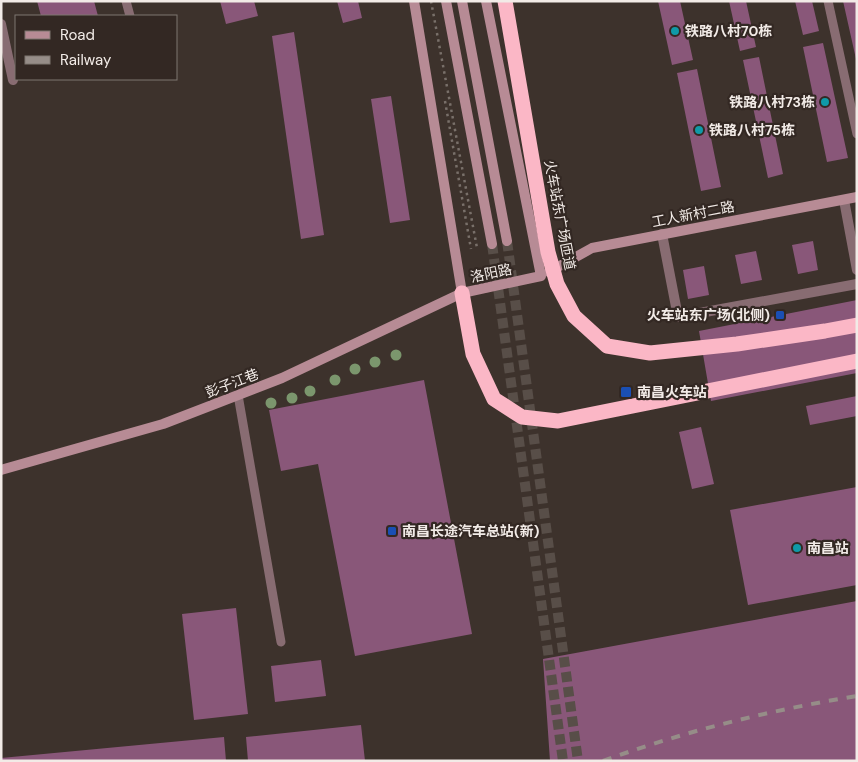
<svg xmlns="http://www.w3.org/2000/svg" width="858" height="762" viewBox="0 0 858 762" font-family="'DM Sans','Noto Sans SC',sans-serif">
  <rect width="100%" height="100%" fill="#3d322c"/>
  <path fill="#895779" d="M37 1H94L98 16H41Z
    M220 1H254L258 16 226 24Z
    M337 1H358L362 18 343 23Z
    M658 1H680L693 60 672 65Z
    M729 1H746L756 47 740 51Z
    M795 1H812L819 31 803 35Z
    M843 1H857V59H856Z
    M294 32 324 235 301 239 272 36Z
    M823 43 848 158 827 162 803 47Z
    M759 57 783 174 768 178 743 60Z
    M697 69 721 187 701 191 677 73Z
    M391 96 410 220 390 223 371 99Z
    M813 241 818 270 798 274 792 245Z
    M756 251 762 280 741 284 735 255Z
    M704 266 709 295 688 299 683 270Z
    M857 300V373L711 401 699 331Z
    M424 380 472 634 355 656 318 464 281 471 269 410Z
    M857 396V416L810 425 806 406Z
    M701 427 714 484 692 489 679 432Z
    M857 487V585L748 605 730 510Z
    M857 601V761H550L543 659Z
    M236 608 248 714 194 720 182 614Z
    M321 660 326 696 275 702 271 666Z
    M361 725 365 761H248L246 737Z
    M224 737 226 761H1V758Z"/>
  <g fill="none" stroke-linecap="round" stroke-linejoin="round">
    <path stroke="#584e48" stroke-width="10" stroke-dasharray="10 5" stroke-linecap="butt" d="M507 241 578 761
      M492 244 563 761"/>
    <path stroke="#79706a" stroke-width="2.5" stroke-dasharray="2.5 4" stroke-linecap="butt" d="M431 1 477 248
      M445 101 471 249"/>
    <path stroke="#886c72" stroke-width="9" d="M126 1 130 16
      M828 1 857 134
      M238 395 281 642"/>
    <path stroke="#886c72" stroke-width="10" d="M1 24 13 80
      M844 200 857 270
      M662 234 678 317 857 284"/>
    <path stroke="#b78b95" stroke-width="10" d="M414 1 462 293 541 276 486 1
      M446 1 492 244
      M462 1 507 241
      M549 272 592 248 857 197
      M1 470 163 424 282 378 462 293"/>
    <path stroke="#968d88" stroke-width="4" stroke-dasharray="9 9" stroke-linecap="butt" d="M603 761C685 731 771 710 857 696"/>
    <path stroke="#fbb7c6" stroke-width="15" d="M505 1 548 252 557 284 574 316 607 346 650 353 737 344 825 331 857 325
      M462 293 473 354 494 399 522 417 558 421 857 361"/>
  </g>
  <g fill="#7b966d">
    <circle cx="396" cy="355" r="5.5"/>
    <circle cx="375" cy="362" r="5.5"/>
    <circle cx="355" cy="369" r="5.5"/>
    <circle cx="335" cy="380" r="5.5"/>
    <circle cx="310" cy="391" r="5.5"/>
    <circle cx="292" cy="398" r="5.5"/>
    <circle cx="271" cy="403" r="5.5"/>
  </g>
  <g fill="#0f9aa8" stroke="#332823" stroke-width="2">
    <circle cx="675" cy="31" r="5"/>
    <circle cx="825" cy="102" r="5"/>
    <circle cx="699" cy="130" r="5"/>
    <circle cx="797" cy="548" r="5"/>
  </g>
  <g fill="#1a4fb4" stroke="#332823" stroke-width="2">
    <rect x="775" y="310" width="10" height="10" rx="2.5"/>
    <rect x="620" y="386" width="12" height="12" rx="2.5"/>
    <rect x="387" y="526" width="10" height="10" rx="2.5"/>
  </g>
  <g text-anchor="middle" stroke-width="4.5" stroke-linejoin="round" paint-order="stroke">
    <g font-size="14" font-weight="bold" fill="#f2ebe7" stroke="#332823" text-anchor="start">
      <text x="685" y="36">铁路八村70栋</text>
      <text x="815" y="107" text-anchor="end">铁路八村73栋</text>
      <text x="709" y="135">铁路八村75栋</text>
      <text x="770" y="320" text-anchor="end">火车站东广场(北侧)</text>
      <text x="637" y="397">南昌火车站</text>
      <text x="402" y="536">南昌长途汽车总站(新)</text>
      <text x="807" y="553">南昌站</text>
    </g>
    <g font-size="14" fill="#f2ebe7" stroke="#332823">
      <text transform="translate(693 214) rotate(-11)" y="5">工人新村二路</text>
      <text transform="translate(560 215) rotate(79)" y="5">火车站东广场匝道</text>
      <text transform="translate(491 273) rotate(-12)" y="5">洛阳路</text>
      <text transform="translate(232 383) rotate(-21)" y="5">彭子江巷</text>
    </g>
  </g>
  <rect width="858" height="762" fill="none" stroke="#f2ebe7" stroke-width="5"/>
  <rect x="15" y="15" width="162" height="65" fill="#332823" stroke="#7f7671"/>
  <rect x="25" y="31" width="25" height="8" fill="#b78b95" stroke="#7f7671"/>
  <text x="60" y="40" font-size="15" fill="#f2ebe7">Road</text>
  <rect x="25" y="56" width="25" height="8" fill="#968d88" stroke="#7f7671"/>
  <text x="60" y="65" font-size="15" fill="#f2ebe7">Railway</text>
</svg>
